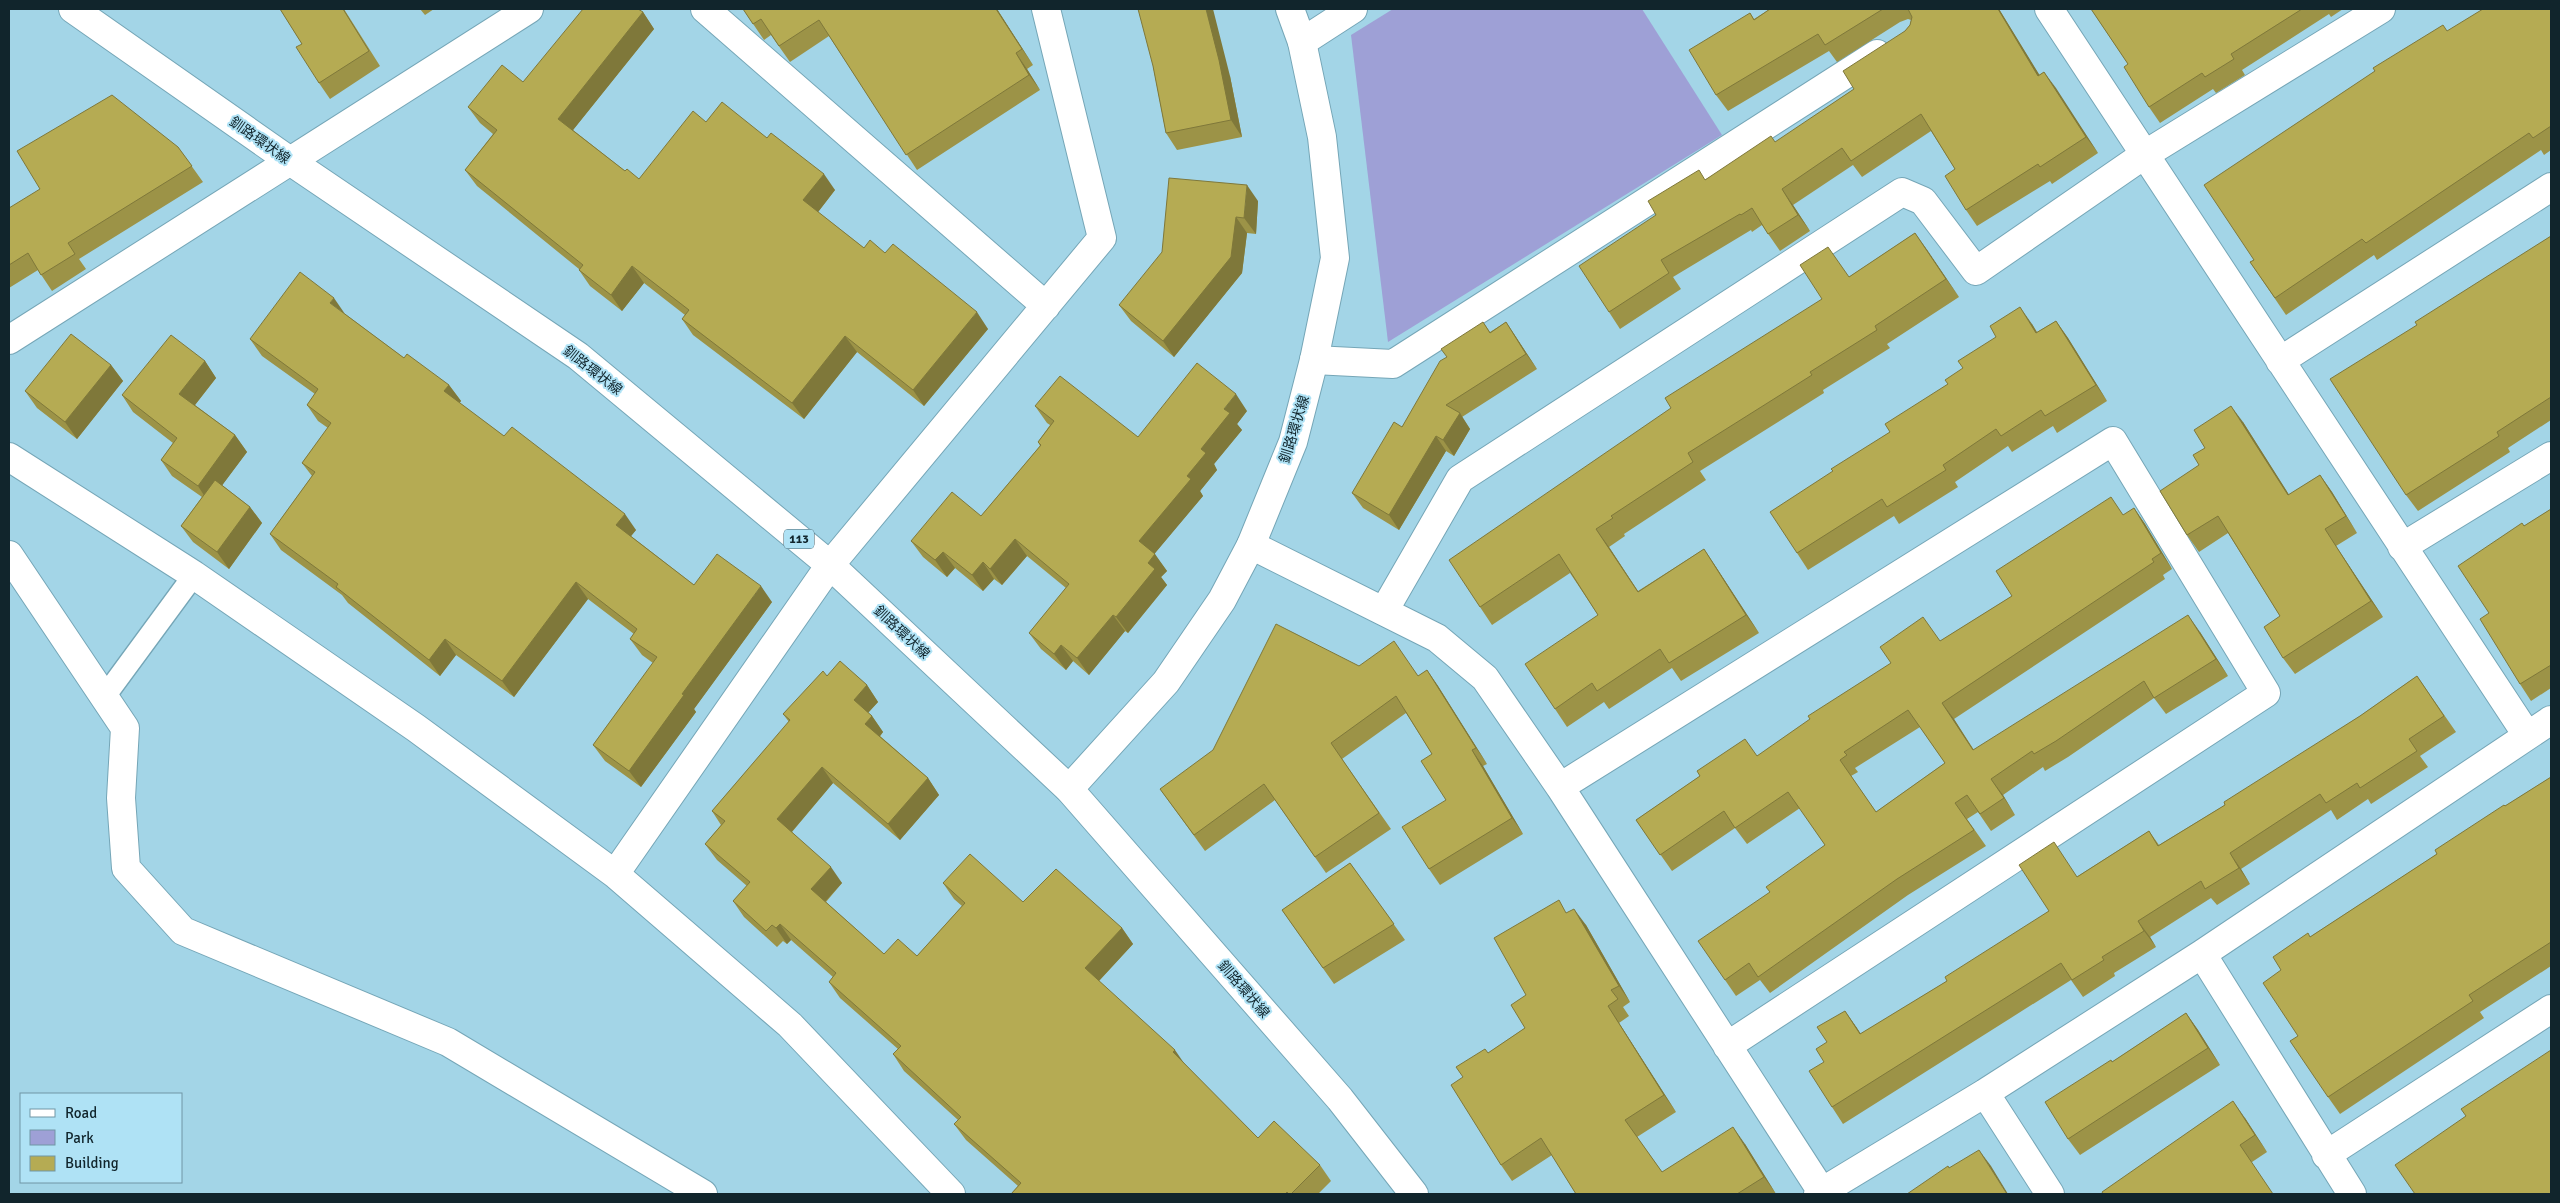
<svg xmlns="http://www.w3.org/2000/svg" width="2560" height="1203" viewBox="0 0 2560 1203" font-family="Signika,'Noto Sans JP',sans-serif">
  <rect width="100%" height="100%" fill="#a3d5e7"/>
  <path fill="#9ea0d6" d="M1393 9H1642L1722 135 1388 342 1351 35Z"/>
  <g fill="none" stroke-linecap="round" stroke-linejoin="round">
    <g stroke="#75a6b7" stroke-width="24">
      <path id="service" d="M105 696 194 575"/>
    </g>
    <g stroke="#75a6b7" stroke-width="30">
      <path id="minor" d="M705 9 1046 306
        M2049 9 2527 735
        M1302 42 1353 9
        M9 340 529 9
        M1314 360 1393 364 1877 54
        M2280 361 2551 187
        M9 457 194 575 416 728 615 874 790 1025 951 1194
        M1251 545 1437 638 1485 678 1560 787 1822 1192
        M2402 547 2551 456
        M9 555 125 728 121 798 126 868 183 931 448 1042 703 1194
        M1384 611 1460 479 1902 192 1923 201 1976 271 2144 155 2381 9
        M1560 787 2113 441 2266 693 1727 1046
        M615 874 830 565 1102 238 1046 9
        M2202 954 2352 1194
        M1985 1093 2050 1194
        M2326 1155 2551 1009
        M1818 1194 1985 1093 2202 954 2551 720"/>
    </g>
    <g stroke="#75a6b7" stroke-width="30">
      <path id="tertiary" d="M1069 789 1166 682 1222 600 1251 545 1293 442 1314 360 1335 258 1322 137 1302 42 1290 9"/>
    </g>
    <g stroke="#75a6b7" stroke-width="30">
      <path id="primary" d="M73 9 290 161 578 356 830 565 1069 789 1340 1099 1414 1194"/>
    </g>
    <use href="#service" stroke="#fff" stroke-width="21"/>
    <use href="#minor" stroke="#fff" stroke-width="28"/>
    <use href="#tertiary" stroke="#fff" stroke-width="28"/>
    <use href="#primary" stroke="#fff" stroke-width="28"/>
  </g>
  <path fill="#9c9347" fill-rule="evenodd" d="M280 9H345H344L380 66 330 99 319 83 302 44Z
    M420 9H434L425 15Z
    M743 9H997L1033 65 1027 69 1040 90 917 170 829 36 790 62 771 35 764 40Z
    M1770 9H1999L2039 75 2044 72 2098 153 2052 184 2050 181 1977 226 1966 210 1955 169 1931 131 1862 177 1853 165 1793 205 1810 231 1780 251 1762 225 1752 232 1751 230 1673 277 1681 289 1620 329 1609 312 1656 215 1706 179 1776 142 1854 89 1910 25 1911 20 1908 19 1900 22 1837 62 1829 51 1728 111 1716 95 1750 13 1754 19Z
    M2091 9H2343L2331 17 2329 14 2242 70 2245 75 2216 93 2213 89 2160 123 2149 107 2128 64Z
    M2551 9V150L2544 155 2541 150 2377 260 2374 255 2286 315 2250 262 2254 260 2447 31Z
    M643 12 654 29 573 130 625 171 639 179 706 122 767 138 835 190 818 212 864 248 885 253 988 329 924 406 857 352 804 419 693 335 682 319 685 315 644 283 622 311 590 286 579 270V269L477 186 465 170 493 134 480 123 468 107 523 82Z
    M1153 66 1230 76 1242 137 1177 150 1166 133Z
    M178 147 203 182 79 259 86 269 52 291 38 270 9 288V208Z
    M1258 201 1256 234 1247 233 1242 273 1174 357 1131 321 1119 305Z
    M1915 233 1959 297 1887 344 1890 348 1823 390 1824 393 1700 471 1706 480 1624 534 1625 536 1609 547 1638 591 1704 549 1716 567 1759 633 1681 681 1672 668 1609 709 1604 702 1567 727 1555 709 1598 615 1570 573 1492 625 1480 607 1671 408 1822 299 1849 277Z
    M2551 236V420L2508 448 2510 452 2418 511 2406 495 2417 325Z
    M345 314 404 358 449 385 461 401 459 403 504 436 636 530 631 536 694 585 772 602 694 709 696 712 641 787 605 761 593 745 653 663 642 655 630 639 634 634 588 599 514 697 456 655 440 676 348 603 342 595 281 550 270 534 312 476 302 463 328 428 318 421 307 405 315 394 262 356 250 339Z
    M2056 321 2068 338 2107 401 2057 433 2053 426 2012 452 2008 446 1955 482 1958 487 1899 524 1894 516 1808 570 1797 553 1833 471 1890 432 1948 384 2032 324 2037 332Z
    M1483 322 1490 332 1506 322 1537 369 1462 417 1470 429 1454 456 1446 451 1399 530 1363 508 1352 493 1402 427 1447 357Z
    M205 361 216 378 195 405 235 435 247 452 222 485 250 507 262 523 229 569 193 542 181 526 202 497 172 476 161 460 173 443 133 412 122 395Z
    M111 365 123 381 77 439 37 408 25 391Z
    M1035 406 1138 437 1247 411 1237 424 1242 430 1214 464 1217 470 1200 491 1203 496 1154 554 1167 571 1161 577 1167 585 1128 633 1125 631 1089 675 1073 661 1066 670 1041 649 1029 633 1066 588 1027 556 1002 585 994 579 983 591 955 568 947 577 923 557 911 541 981 516 1040 446 1038 442 1050 425 1047 423Z
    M2243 422 2289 495 2320 475 2332 492 2357 533 2336 546 2383 617 2295 674 2283 658 2280 616 2228 533 2199 552 2187 535 2199 465Z
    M2134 508 2145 524 2172 569 2163 575 2165 579 1954 719 1974 750 2200 632 2228 676 2166 714 2154 698 2068 757 2045 771 2043 767 2003 795 2015 815 1991 831 1978 812 1967 819 1986 846 1908 895 1770 993 1760 980 1736 996 1725 980 1770 892 1825 845 1800 808 1747 844 1735 828 1672 871 1636 820 1700 776 1757 756 2012 596ZM1920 727 1945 763 1876 812 1851 776 1858 772 1855 768Z
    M2551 509V688L2531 701 2520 684 2489 613 2524 526Z
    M1359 666 1418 676 1427 670 1438 686 1487 764 1483 766 1523 834 1440 885 1429 869 1446 800 1432 754 1406 713 1342 759 1391 829 1326 873 1275 800 1205 851 1160 789Z
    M827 676 867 685 878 702 868 713 872 716 883 732 880 736 928 778 939 795 900 840 833 783 792 832 842 883 826 902 884 954 917 956 962 906 954 899 943 883 1023 902 1122 928 1133 944 1099 981 1186 1066 1258 1138 1320 1165 1331 1181 1318 1194H1011L1018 1186 966 1140 954 1124 958 1120 904 1071 893 1054 898 1049 840 998 829 982 833 977 791 940 787 944 783 941 777 947 744 917 733 901 747 886 717 860 705 844 721 825 712 811 789 722 783 714Z
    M2417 676 2456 732 2420 756 2428 767 2371 804 2368 799 2337 820 2331 810 2241 869 2250 884 2217 905 2211 898 2150 937 2156 947 2114 973 2115 976 2083 997 2071 980 1843 1124 1832 1107 1824 1062 1827 1042 1845 1011 1861 1034 1947 981 2049 911 2078 876 2149 831 2159 845 2225 805 2360 716Z
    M2551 777V966L2480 1012 2484 1018 2340 1114 2328 1097 2298 1036 2281 970 2310 937 2437 854 2505 806Z
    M1350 863 1405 940 1334 984 1282 910Z
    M1568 912 1586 925 1630 1002 1623 1007 1629 1016 1619 1023 1676 1112 1637 1137 1662 1172 1745 1144 1776 1194H1576L1552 1155 1512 1181 1501 1165 1463 1077 1488 1053 1525 1028 1526 995Z
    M2186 1013 2198 1030 2220 1065 2080 1155 2068 1139 2112 1062Z
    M2245 1118 2267 1152 2252 1162 2103 1194Z"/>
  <path fill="#7f783a" d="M996 9H997L1033 65 1022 49Z
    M1206 9H1213L1230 76 1242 137 1231 120Z
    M1998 9H1999L2050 92 2038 76Z
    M643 12 654 29 569 135 558 119Z
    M1016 53 1027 69 1040 90 1029 75Z
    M2044 72 2056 88 2098 153 2086 137Z
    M824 174 835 190 815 216 803 200Z
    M1247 185 1258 201 1256 234 1244 218Z
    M1782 189 1793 205 1810 231 1798 215Z
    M1236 217 1247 233 1242 273 1174 357 1163 341Z
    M1915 233 1928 251 1959 297 1946 279Z
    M632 266 644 283 622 311 611 295Z
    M334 298 345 314 330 303Z
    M2020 307 2032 324 2047 350 2036 333Z
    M977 312 988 329 924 406 913 390Z
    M2056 321 2068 338 2107 401 2096 385Z
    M1506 322 1516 337 1537 369 1526 354Z
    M845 336 857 352 804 419 792 403Z
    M205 361 216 378 191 410 179 394Z
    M111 365 123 381 77 439 65 422Z
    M449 385 461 401 456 408 444 391Z
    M1236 394 1247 411 1237 424 1242 430 1214 464 1217 470 1200 491 1203 496 1151 558 1139 541 1187 476 1201 449 1224 409Z
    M2231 406 2243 422 2300 512 2288 495Z
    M1460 413 1470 429 1454 456 1443 440Z
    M235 435 247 452 209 503 198 486Z
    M1436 436 1446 451 1399 530 1389 515Z
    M2320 475 2332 492 2357 533 2346 516Z
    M250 507 262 523 229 569 217 552Z
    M2134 508 2145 524 2172 569 2161 553Z
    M625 514 636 530 627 541 616 525Z
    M1596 529 1609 547 1650 610Z
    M2325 529 2336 546 2383 617 2371 601Z
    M1015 539 1027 556 1002 585 990 569Z
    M1704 549 1716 567 1759 633 1746 615Z
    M943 552 955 568 947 577 935 560Z
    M1155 554 1167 571 1161 577 1167 585 1128 633 1116 617 1148 563Z
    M983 562 994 579 983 591 972 575Z
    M576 582 588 599 514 697 502 681Z
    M761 586 772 602 694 709 696 712 641 787 629 771 682 694Z
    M1113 615 1125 631 1089 675 1077 658Z
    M2188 615 2200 632 2228 676 2216 659Z
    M445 639 456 655 440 676 429 660Z
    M1061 645 1073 661 1066 670 1054 654Z
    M1427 670 1438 686 1487 764 1476 748Z
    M867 685 878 702 865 716 854 700Z
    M1942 703 1954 719 1984 767 1973 750Z
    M872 716 883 732 877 740 865 724Z
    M1472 750 1483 766 1523 834 1512 818Z
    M822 767 833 783 789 835 777 819Z
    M928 778 939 795 900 840 888 824Z
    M1991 779 2003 795 2015 815 2004 798Z
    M2230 853 2241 869 2250 884 2239 868Z
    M831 867 842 883 822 905 811 889Z
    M1574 909 1586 925 1630 1002 1619 986Z
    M2138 921 2150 937 2156 947 2144 931Z
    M780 924 791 940 787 944 776 928Z
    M1122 928 1133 944 1096 984 1085 968Z
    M1608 1006 1619 1023 1676 1112 1664 1095Z
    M1845 1011 1857 1028 1871 1051 1860 1034Z
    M2186 1013 2198 1030 2220 1065 2208 1048Z
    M1175 1050 1186 1066 1173 1052Z
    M2233 1101 2245 1118 2267 1152 2255 1135Z
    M1733 1127 1745 1144 1776 1194 1764 1177Z
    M1979 1150 1991 1166 2008 1194H2007Z"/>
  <path fill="#b5ab53" stroke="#7f783a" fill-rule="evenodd" d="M280 9H343L369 51 319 83 296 47 302 44Z
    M583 9H638L643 12 558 119 625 171 627 169 639 179 693 111 706 122 722 102 767 138 771 133 824 174 803 200 864 248 870 240 885 253 893 244 977 312 913 390 845 336 792 403 682 319 689 310 632 266 611 295 579 270 583 265 465 170 497 130 468 107 502 65 523 82Z
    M743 9H996L1022 49 1016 53 1029 75 906 155 819 20 779 46 761 19 753 24Z
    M1138 9H1206L1219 60 1231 120 1166 133 1153 66Z
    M1770 9H1883L1825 45 1818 34 1716 95 1689 50 1750 13 1754 20Z
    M1908 9H1998L2038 76 2044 72 2086 137 2040 167 2038 164 1966 210 1945 176 1955 169 1921 114 1851 161 1842 148 1782 189 1798 215 1768 234 1752 208 1741 215 1740 214 1661 260 1669 273 1609 312 1579 266 1656 215 1648 201 1699 170 1705 180 1771 136 1775 142 1854 89 1843 71 1905 31 1910 25 1912 17Z
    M2091 9H2302L2231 54 2234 59 2205 77 2202 73 2149 107 2124 67 2128 64Z
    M2483 9H2551V126L2533 138 2529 133 2366 243 2362 239 2275 298 2250 262 2254 260 2204 185 2375 71 2373 68 2443 25 2447 31Z
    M112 95 178 147 192 166 68 243 75 254 41 275 28 253 9 265V208L40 189 17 151Z
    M1169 178 1247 185 1244 218 1236 217 1231 257 1163 341 1119 305 1162 252Z
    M1915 233 1946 279 1875 326 1877 330 1810 372 1812 375 1688 453 1693 462 1611 516 1613 518 1596 529 1638 592 1704 549 1746 615 1669 663 1660 649 1597 691 1592 683 1555 709 1525 664 1598 615 1559 554 1480 607 1449 560 1671 408 1665 398 1822 299 1800 265 1828 247 1849 277Z
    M2551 236V397L2497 432 2499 436 2406 495 2330 379 2417 325 2415 322Z
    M300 272 334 298 330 303 404 358 407 354 449 385 444 391 504 436 512 427 625 514 616 525 694 585 717 554 761 586 682 694 684 695 629 771 593 745 657 657 630 639 637 629 576 582 502 681 445 639 429 660 336 587 338 584 270 534 315 472 302 463 331 423 307 405 318 389 250 339Z
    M2020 307 2036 333 2056 321 2096 385 2045 416 2041 410 2001 436 1996 429 1943 465 1946 470 1887 507 1882 499 1797 553 1770 512 1833 471 1831 469 1890 432 1885 424 1948 384 1945 380 1963 368 1958 361 1996 337 1990 326Z
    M1483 322 1490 333 1506 322 1526 354 1446 405 1460 413 1443 440 1436 436 1389 515 1352 493 1394 422 1402 427 1440 361 1447 357 1441 349Z
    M71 334 111 365 65 422 25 391Z
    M171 335 205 361 179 394 235 435 198 486 161 460 177 438 122 395Z
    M1197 363 1236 394 1224 409 1230 413 1201 449 1206 453 1187 476 1191 479 1139 541 1155 554 1148 563 1155 569 1116 617 1113 615 1077 658 1061 645 1054 654 1029 633 1069 584 1015 539 990 569 983 562 972 575 943 552 935 560 911 541 952 492 981 516 1041 445 1038 442 1054 421 1035 406 1060 376 1138 437Z
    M2231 406 2288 495 2320 475 2346 516 2325 529 2371 601 2283 658 2264 627 2280 616 2218 516 2187 535 2160 491 2199 465 2193 455 2205 448 2194 430Z
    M215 480 250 507 217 552 181 526Z
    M2111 497 2123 515 2134 508 2161 553 2152 559 2154 562 1942 703 1973 750 2188 615 2216 659 2154 698 2144 681 2056 741 2034 754 2032 751 1991 779 2004 798 1980 814 1967 795 1955 803 1974 830 1897 879 1758 977 1749 963 1725 980 1698 941 1770 892 1766 887 1825 845 1788 792 1735 828 1724 811 1660 855 1636 820 1700 776 1697 771 1745 739 1757 756 1810 719 1808 716 1891 663 1880 647 1923 617 1940 641 2012 596 1996 571ZM1908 710 1945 763 1876 812 1840 760 1847 755 1844 752Z
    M2551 509V665L2520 684 2480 619 2489 613 2458 566 2522 523 2524 526Z
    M1276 624 1359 666 1394 641 1418 676 1427 670 1476 748 1472 750 1512 818 1429 869 1402 827 1446 800 1421 761 1432 754 1396 696 1331 743 1379 813 1315 857 1264 784 1194 835 1160 789 1213 750Z
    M840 661 867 685 854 700 872 716 865 724 928 778 888 824 822 767 777 819 831 867 811 889 884 954 898 939 917 956 965 903 943 883 970 854 1023 902 1056 869 1122 928 1085 968 1175 1050 1173 1052 1258 1138 1274 1121 1320 1165 1291 1194H1289L1287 1192 1285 1194H1011L1021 1183 954 1124 961 1117 893 1054 901 1046 829 982 836 973 780 924 776 928 772 925 766 931 733 901 750 882 705 844 725 821 712 811 790 720 783 714 823 671 827 676Z
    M2417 676 2444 716 2409 739 2417 751 2360 788 2357 783 2326 803 2320 794 2230 853 2239 868 2205 889 2201 881 2138 921 2144 931 2102 957 2104 960 2072 980 2061 963 1832 1107 1809 1071 1824 1062 1816 1049 1827 1042 1817 1027 1845 1011 1860 1034 1947 981 1945 977 2049 911 2019 865 2054 842 2077 877 2149 831 2158 846 2225 805 2224 802 2360 716Z
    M2551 777V942L2469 995 2473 1001 2328 1097 2290 1041 2298 1036 2263 983 2281 970 2273 957 2308 933 2310 937 2437 854 2435 850 2504 805 2505 806Z
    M1350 863 1394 924 1323 968 1282 910Z
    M1559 900 1566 913 1574 909 1619 986 1611 990 1618 999 1608 1006 1664 1095 1625 1120 1662 1172 1733 1127 1764 1177 1737 1194H1576L1541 1138 1501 1165 1451 1085 1463 1077 1456 1067 1485 1049 1488 1053 1525 1028 1511 1005 1526 995 1494 938Z
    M2186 1013 2208 1048 2068 1139 2045 1102 2111 1060 2112 1062Z
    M2551 1050V1194H2415L2395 1165 2466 1116 2461 1109Z
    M2233 1101 2255 1135 2240 1145 2273 1194H2103L2102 1192Z
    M1979 1150 2007 1194H1907L1948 1166 1949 1168Z"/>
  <g text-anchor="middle" stroke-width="4" stroke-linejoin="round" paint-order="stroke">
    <rect fill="#afe2f5" stroke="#405e68" stroke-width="1" x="784" y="529.5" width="30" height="19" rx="4"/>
    <g font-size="12" font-weight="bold" fill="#11252c">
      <text x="799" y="543">113</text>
    </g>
    <g font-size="14" fill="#11252c" stroke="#afe2f5">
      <text transform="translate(260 140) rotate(35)" y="5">釧路環状線</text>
      <text transform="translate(593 370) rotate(38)" y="5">釧路環状線</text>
      <text transform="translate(1294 429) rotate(-73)" y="5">釧路環状線</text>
      <text transform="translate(902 632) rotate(43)" y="5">釧路環状線</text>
      <text transform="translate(1244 989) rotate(49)" y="5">釧路環状線</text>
    </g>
  </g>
  <rect width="2560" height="1203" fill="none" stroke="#11252c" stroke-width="20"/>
  <rect x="20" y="1093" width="162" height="90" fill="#afe2f5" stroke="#7096a5"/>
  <rect x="30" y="1109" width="25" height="8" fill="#ffffff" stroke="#7096a5"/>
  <text x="65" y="1118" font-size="15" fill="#11252c">Road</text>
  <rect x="30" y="1130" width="25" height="15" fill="#9ea0d6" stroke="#7096a5"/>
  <text x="65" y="1143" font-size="15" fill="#11252c">Park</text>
  <rect x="30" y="1156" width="25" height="15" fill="#b5ab53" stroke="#7096a5"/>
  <text x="65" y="1168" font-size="15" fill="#11252c">Building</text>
</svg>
